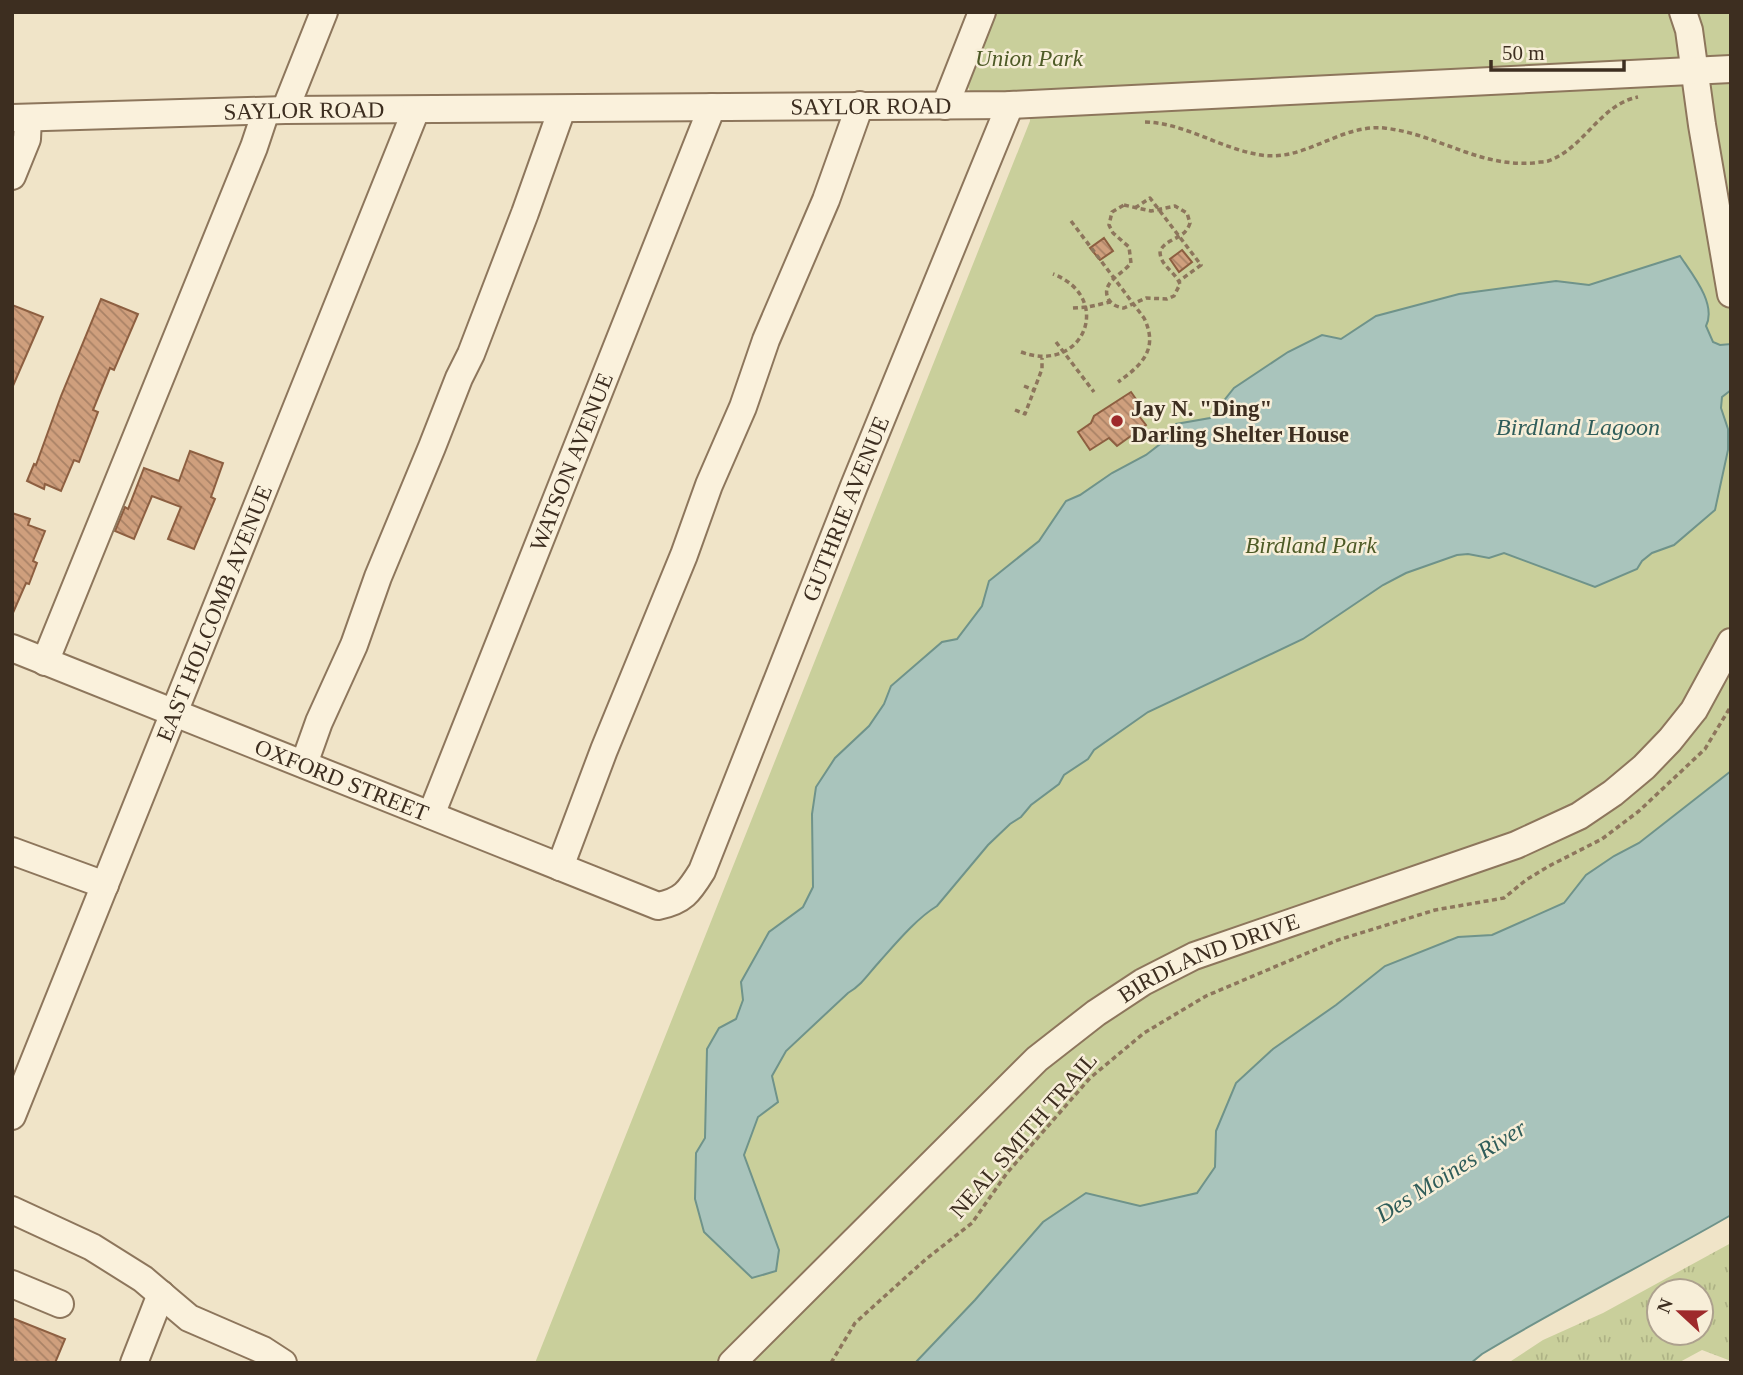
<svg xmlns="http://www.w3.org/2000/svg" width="1743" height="1375" viewBox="0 0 1743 1375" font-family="'Times New Roman',serif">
  <defs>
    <pattern id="grass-tufts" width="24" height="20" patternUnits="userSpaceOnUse" patternTransform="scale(1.75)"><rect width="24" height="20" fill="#c9cf9b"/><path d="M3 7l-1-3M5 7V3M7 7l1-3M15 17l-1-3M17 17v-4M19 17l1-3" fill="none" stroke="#aeb285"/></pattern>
    <pattern id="building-back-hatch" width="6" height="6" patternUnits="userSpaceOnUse" patternTransform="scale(1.75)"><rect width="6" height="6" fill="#cf9f7d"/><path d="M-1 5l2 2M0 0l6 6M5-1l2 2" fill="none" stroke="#a98266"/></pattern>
  </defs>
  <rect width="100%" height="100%" fill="#f0e4c8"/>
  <path fill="url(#grass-tufts)" fill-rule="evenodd" d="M1731 1243V1361L1702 1350 1678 1363H1508L1543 1340 1603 1313ZM1659 1291H1701V1333H1659Z"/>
  <path fill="#c9cf9b" d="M997 12H1731V771L1639 843 1614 856 1586 875 1564 903 1492 935 1458 937 1385 966 1336 1005 1273 1049 1236 1083 1216 1131 1215 1167 1197 1193 1140 1206 1086 1193 1043 1222 975 1300 915 1363H535L1030 121 1029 104 972 95 968 87Z"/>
  <path fill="#a9c4bc" stroke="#6f938a" stroke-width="2" d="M1680 256C1692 274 1717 304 1706 326L1713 342 1720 345 1731 344V390L1722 397 1721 408 1728 429V450L1715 510 1674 545 1652 553 1642 561 1637 569 1595 587 1504 553 1489 558 1468 554 1457 555 1406 573 1383 585 1303 639 1148 712 1094 750 1088 759 1064 775 1059 784 1031 805 1021 817 1010 824 988 845 937 906C917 918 896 943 880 961 869 973 862 985 848 993L786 1051 772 1076 778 1102 758 1117 744 1155 779 1250 776 1271 752 1278 704 1232 695 1199 696 1153 705 1138 707 1049 719 1028 736 1019 743 1000 741 982 769 932 803 907 813 887 812 814 816 787 835 758 869 726 884 704 891 686 942 642 957 639 982 606 989 581 1039 541 1066 501 1080 495 1112 473 1146 455 1164 441 1176 424 1210 418 1234 388 1288 352 1322 335 1341 339 1376 316 1459 294 1556 281 1589 285Z
    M1731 771V1215C1648 1263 1563 1305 1482 1354L1471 1363H915L975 1300 1043 1222 1086 1193 1140 1206 1197 1193 1215 1167 1216 1131 1236 1083 1273 1049 1336 1005 1385 966 1458 937 1492 935 1564 903 1586 875 1614 856 1639 843Z"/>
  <path fill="url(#building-back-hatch)" stroke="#8d5f41" stroke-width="2" d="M1104 238 1113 251 1100 260 1090 248Z
    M1182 250 1192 262 1179 272 1170 259Z
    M101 299 138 314 114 370 110 368 93 410 98 412 79 462 74 460 61 491 45 484 44 489 27 481 34 464 36 465 61 396Z
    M12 305 43 317 12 388Z
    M1131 392 1145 412 1139 416 1146 425 1117 446 1109 438 1090 450 1078 432 1091 423 1094 416Z
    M190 451 223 463 211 497 215 499 194 549 168 539 181 507 152 496 134 539 115 531 125 507 128 509 144 468 179 481Z
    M12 513 30 519 28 525 45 531 33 561 37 563 29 584 26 583 12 615Z
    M12 1318 65 1339 55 1363H12Z"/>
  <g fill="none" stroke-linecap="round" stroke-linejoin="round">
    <g stroke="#8d765c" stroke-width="30">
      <g id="minor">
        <path d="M1683 12 1689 30 1702 125 1731 294"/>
        <path d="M945 106 982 12"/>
        <path d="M285 110 324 12"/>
        <path id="s1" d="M12 118 285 110 1010 105 1731 69"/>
        <path d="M12 176 27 139 28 118"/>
        <path id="s2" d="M12 648 658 906C683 901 689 892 702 871L854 486 1010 105"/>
        <path d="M45 662 254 147 266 111"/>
        <path d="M304 764 319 722 354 645 378 577 432 447 459 378 471 354 525 213 562 109"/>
        <path id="s3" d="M431 815 712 107"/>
        <path d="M12 851 105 885"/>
        <path d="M560 867 604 750 684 555 709 485 743 407 766 340 826 200 860 105"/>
        <path id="s4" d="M12 1116 416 110"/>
        <path d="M12 1210 92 1247 143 1279 189 1318 263 1350 283 1363"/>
        <path d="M12 1284 60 1304"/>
        <path d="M134 1363 161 1294"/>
        <path id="s5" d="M732 1363 1037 1059 1096 1013 1143 982 1194 956 1516 845 1579 816 1613 793 1644 767 1670 740 1694 710 1731 642"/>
      </g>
    </g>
    <path stroke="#8d765c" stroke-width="3.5" stroke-dasharray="5 3.5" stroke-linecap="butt" d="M1145 122C1185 123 1221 149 1261 155 1305 162 1340 124 1384 128 1438 134 1477 167 1533 163 1538 162 1544 162 1548 161 1585 148 1599 105 1638 97
      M1124 205 1151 211 1175 206 1187 213 1190 223C1185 240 1167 237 1160 251 1160 266 1174 270 1180 284L1174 296 1167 299 1146 298 1124 308C1118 307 1112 305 1109 300 1099 283 1123 274 1131 263L1129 247 1113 233 1109 225 1112 212Z
      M1135 208 1150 198 1201 265 1179 281
      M1071 221 1144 318C1159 349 1142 365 1118 382
      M1073 308 1088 307 1110 302
      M1056 342 1094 392
      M1021 352C1085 375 1114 297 1053 274
      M1024 386 1034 390
      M1015 410 1025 414 1042 369V358
      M831 1363 855 1323 926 1259 972 1223 1007 1173 1090 1078 1144 1033 1206 996 1338 940 1435 910 1504 898 1526 880 1549 866 1602 839 1639 811 1705 749 1731 706"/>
    <use href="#minor" stroke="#faf1dc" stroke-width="26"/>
  </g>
  <circle fill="#9e2a2b" stroke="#f7eed8" stroke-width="2.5" cx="1117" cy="421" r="7"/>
  <g text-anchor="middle" stroke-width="5" stroke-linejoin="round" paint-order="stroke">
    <g font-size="23" font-style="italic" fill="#4d5a26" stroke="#f7eed8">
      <text x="1029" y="66">Union Park</text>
      <text x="1311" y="553">Birdland Park</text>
    </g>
    <g font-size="23" fill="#3d2e20" stroke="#f7eed8">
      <text dy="8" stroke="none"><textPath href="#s1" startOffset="859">SAYLOR ROAD</textPath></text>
      <text dy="8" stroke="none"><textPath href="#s1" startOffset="292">SAYLOR ROAD</textPath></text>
      <text dy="8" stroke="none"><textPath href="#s3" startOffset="380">WATSON AVENUE</textPath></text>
      <text dy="8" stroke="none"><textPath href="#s2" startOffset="1144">GUTHRIE AVENUE</textPath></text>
      <text dy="8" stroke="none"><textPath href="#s4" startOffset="542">EAST HOLCOMB AVENUE</textPath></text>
      <text dy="8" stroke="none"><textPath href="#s2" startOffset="355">OXFORD STREET</textPath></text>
      <text dy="8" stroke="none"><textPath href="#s5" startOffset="632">BIRDLAND DRIVE</textPath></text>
      <text transform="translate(1023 1135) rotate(-49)" y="8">NEAL SMITH TRAIL</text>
    </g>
    <g font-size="23" font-weight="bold" fill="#3d2e20" stroke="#f7eed8" text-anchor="start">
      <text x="1131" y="416">Jay N. "Ding"<tspan x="1131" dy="26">Darling Shelter House</tspan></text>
    </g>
    <g font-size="24" font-style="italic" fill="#2f5d5a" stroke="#f7eed8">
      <text x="1578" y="435">Birdland Lagoon</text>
      <text transform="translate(1451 1171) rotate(-32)" y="8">Des Moines River</text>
    </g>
  </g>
  <rect width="1743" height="1375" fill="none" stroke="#3d2e20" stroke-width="28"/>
  <g transform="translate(1680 1312) rotate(292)"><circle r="33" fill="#f7eed8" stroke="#ada18e" stroke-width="2"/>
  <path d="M0-5L12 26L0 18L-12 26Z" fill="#9e2a2b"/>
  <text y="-10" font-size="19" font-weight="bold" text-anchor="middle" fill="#3d2e20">N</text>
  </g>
  <path d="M1491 60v10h133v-10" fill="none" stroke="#3d2e20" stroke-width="3.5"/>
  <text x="1502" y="60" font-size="21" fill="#3d2e20" stroke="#f7eed8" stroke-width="5" paint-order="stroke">50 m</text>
</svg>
